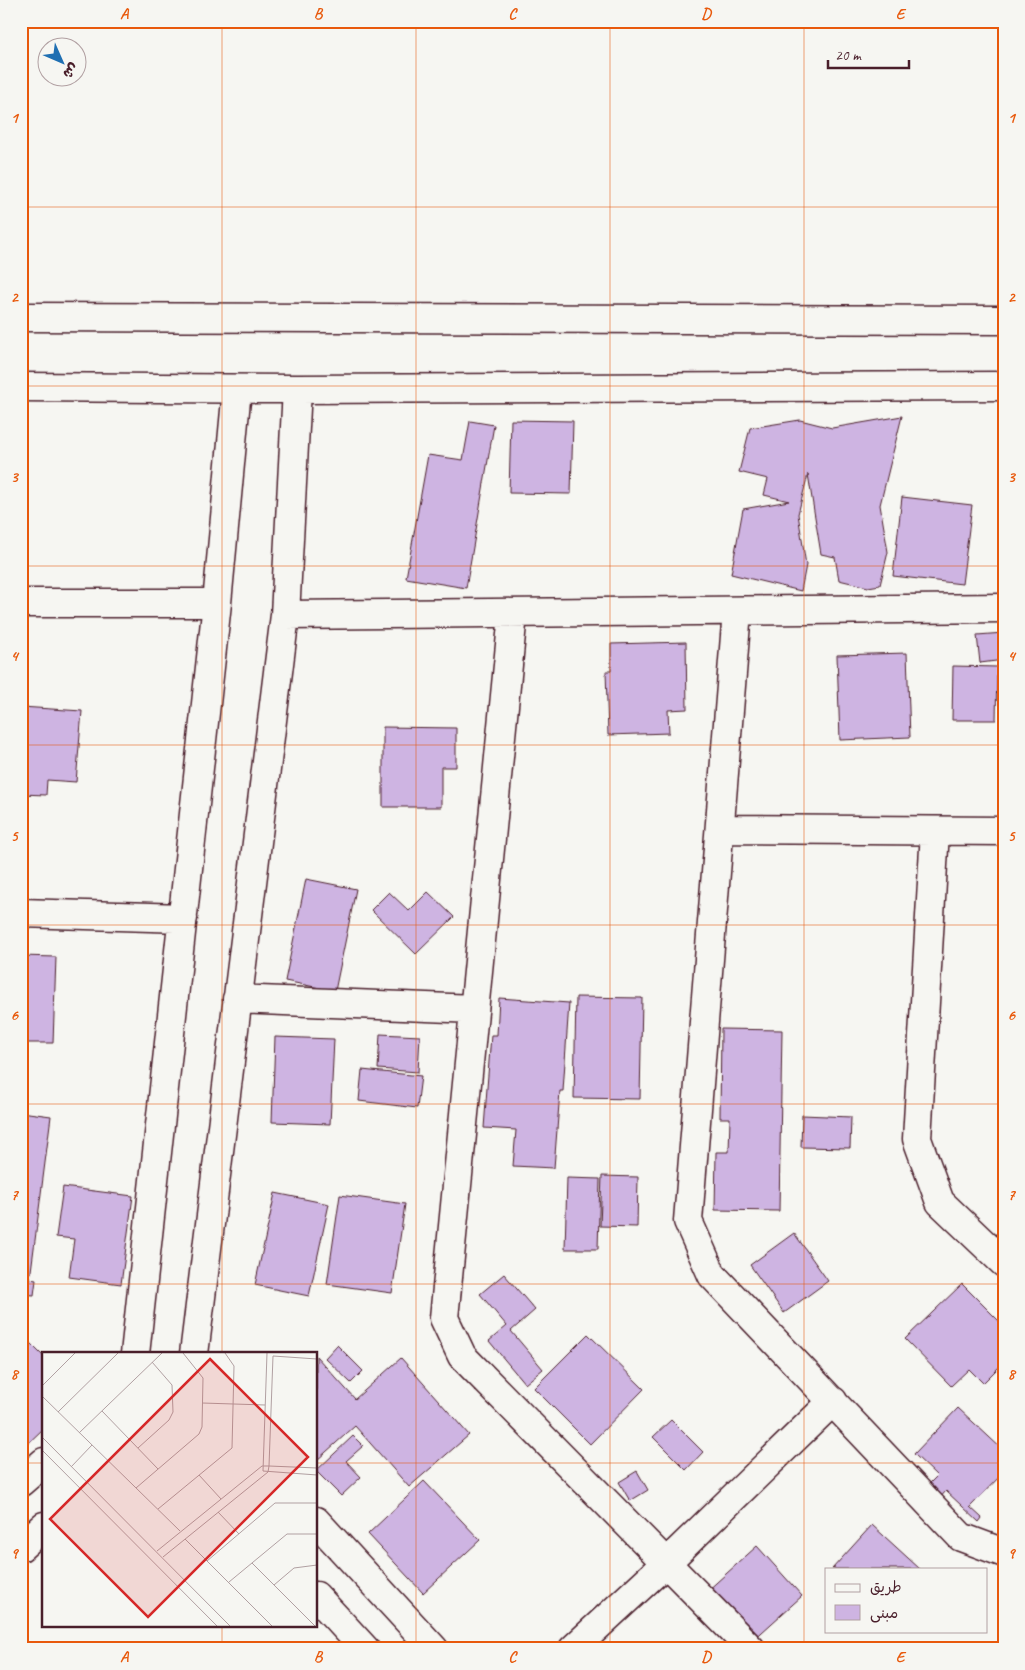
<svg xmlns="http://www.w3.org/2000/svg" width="1025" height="1670" viewBox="0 0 1025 1670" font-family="Caveat,'Playpen Sans Arabic',sans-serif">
  <rect width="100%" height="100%" fill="#f6f6f2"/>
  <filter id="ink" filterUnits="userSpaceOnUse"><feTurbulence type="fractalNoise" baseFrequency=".02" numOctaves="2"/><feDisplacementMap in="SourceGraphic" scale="10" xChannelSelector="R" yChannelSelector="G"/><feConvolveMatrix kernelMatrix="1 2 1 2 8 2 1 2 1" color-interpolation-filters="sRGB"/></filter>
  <g filter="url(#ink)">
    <path fill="#ceb4e2" stroke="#4a1f2b" d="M902 416 880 505 888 552 880 585 868 587 839 580 835 557 821 554 808 474 798 514 806 565 801 591 731 574 743 509 789 501 764 495 768 479 739 472 750 428 800 420 832 428Z
      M511 420 573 421 571 494 509 493Z
      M470 421 494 425 466 588 406 578 428 455 463 460Z
      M902 497 972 505 962 584 893 576Z
      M1004 633V660L980 663 977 635Z
      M686 642 687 709 668 710 669 733 608 735 606 671H611V644Z
      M907 653 910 737 840 740 837 655Z
      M953 666 997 667 996 720H952Z
      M21 707 82 711 76 782 47 780 46 795 21 794Z
      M383 727 456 728V767H441V807H383Z
      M306 879 356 889 335 991 285 981Z
      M389 892 409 911 428 892 454 917 416 954 371 910Z
      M21 956 56 957 53 1043H21Z
      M576 997 642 998 640 1099 574 1098Z
      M499 998 569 1003 563 1091H560L554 1168 513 1166 516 1130 484 1128 491 1035H497Z
      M721 1029 782 1030 779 1211 715 1210 716 1152H729L730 1118H720Z
      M380 1034 420 1036 418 1072 378 1069Z
      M275 1037 334 1039 330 1124 272 1122Z
      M362 1070 421 1076 417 1108 359 1101Z
      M21 1112 51 1116 30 1279 36 1280 34 1295 21 1294Z
      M802 1115 851 1117 850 1148 801 1147Z
      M602 1176 638 1177 637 1227 600 1226Z
      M567 1178 600 1179 598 1249H565Z
      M63 1187 133 1196 121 1284 69 1277 74 1239 56 1237Z
      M275 1193 329 1204 309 1296 255 1285Z
      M340 1195 405 1204 392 1293 327 1284Z
      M794 1233 828 1281 784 1313 750 1265Z
      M504 1274 535 1310 511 1331 543 1369 525 1384 489 1341 507 1326 480 1294Z
      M962 1284 1004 1326V1362L983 1383 969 1369 951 1386 905 1339Z
      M588 1334 644 1389 590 1444 534 1388Z
      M25 1338 44 1357V1428L21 1450V1342Z
      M337 1345 363 1371 351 1383 325 1358Z
      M316 1356 355 1399 401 1358 469 1435 409 1487 355 1426 316 1461Z
      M958 1408 1004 1451V1472L970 1507 982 1518 979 1522 946 1491 938 1500 925 1488 937 1476 914 1454Z
      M671 1420 703 1452 686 1470 653 1437Z
      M353 1436 363 1446 346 1461 361 1477 341 1496 316 1471Z
      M637 1471 648 1490 630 1501 619 1482Z
      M424 1481 480 1540 423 1593 368 1534Z
      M872 1525 920 1569H832Z
      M757 1546 802 1596 751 1642 706 1592Z"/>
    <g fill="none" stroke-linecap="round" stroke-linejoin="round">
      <g stroke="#4a1f2b" stroke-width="31">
        <path id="minor" d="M21 317 1004 320
          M21 387 297 389 1004 386
          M21 603H217
          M737 611 688 1221 712 1275 961 1537 1004 1553
          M513 614 444 1318 462 1356 751 1649
          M285 615 1004 608
          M720 829 1004 831
          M935 831 917 1139 940 1202 1004 1263
          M21 913 183 918
          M237 999 474 1009
          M135 1354 217 603 237 389
          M194 1354 285 615 297 389
          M21 1482 44 1462
          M316 1521 434 1649
          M21 1547 44 1526
          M316 1596 365 1649
          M573 1649 666 1563 833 1401"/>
      </g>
      <use href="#minor" stroke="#f6f6f2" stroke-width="28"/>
    </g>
  </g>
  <path fill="none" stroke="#e8590c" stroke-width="1" stroke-opacity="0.55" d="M222 21V1354M416 21V1649M610 21V1649M804 21V1649M21 207H1004M21 386H1004M21 566H1004M21 745H1004M21 925H1004M21 1104H1004M21 1284H1004M21 1463H44M316 1463H1004M222 1626V1649"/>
  <g transform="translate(42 1352)">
    <rect width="275" height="275" fill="#f6f6f2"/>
    <path fill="none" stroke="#b1a0a2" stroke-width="1" d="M225 1 221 119 275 123M275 7 231 4 227 114 275 116M0 34 33 1M0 44 138 179M160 51 223 53M60 59 116 117M16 60 76 1M37 81 120 1M0 85 188 274M96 96 127 68 131 60 130 33 110 10M0 98 175 274M29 115 50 93M157 123 179 147M94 136 157 82 160 75 161 26 141 1M116 157 190 96 192 14 183 1M176 160 197 182M143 187 230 274M115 199 220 114H227L226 120 121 205M165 209 233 151H275M210 211 273 274M187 230 245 182H275M232 233 252 216 275 213"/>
    <path fill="#d62828" fill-opacity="0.15" stroke="#d62828" stroke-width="2.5" d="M168 7 266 105 106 265 8 167Z"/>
    <rect width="275" height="275" fill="none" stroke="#4a1f2b" stroke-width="2.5"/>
  </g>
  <rect width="1025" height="1670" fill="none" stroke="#f6f6f2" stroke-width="55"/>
  <rect x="825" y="1568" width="162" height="65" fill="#f6f6f2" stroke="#b1a0a2"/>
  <rect x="835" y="1584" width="25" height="8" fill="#f6f6f2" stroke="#b1a0a2"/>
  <text x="870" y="1592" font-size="15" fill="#4a1f2b">طريق</text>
  <rect x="835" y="1605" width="25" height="15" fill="#ceb4e2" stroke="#b1a0a2"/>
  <text x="870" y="1618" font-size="15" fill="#4a1f2b">مبنى</text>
  <g transform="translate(62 62) rotate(135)"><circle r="24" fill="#f6f6f2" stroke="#b1a0a2"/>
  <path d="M0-4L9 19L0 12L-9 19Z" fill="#1f6fb2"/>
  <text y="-8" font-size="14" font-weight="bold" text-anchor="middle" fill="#4a1f2b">ش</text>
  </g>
  <path d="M828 60v8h81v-8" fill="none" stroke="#4a1f2b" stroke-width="2.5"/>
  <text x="835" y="60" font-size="15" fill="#4a1f2b" stroke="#f6f6f2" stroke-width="4" paint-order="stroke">20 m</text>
  <rect x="28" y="28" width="970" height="1614" fill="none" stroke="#e8590c" stroke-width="2"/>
  <g font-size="16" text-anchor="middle" font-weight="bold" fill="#e8590c">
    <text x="124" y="19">A</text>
    <text x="318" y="19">B</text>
    <text x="512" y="19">C</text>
    <text x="706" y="19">D</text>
    <text x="900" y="19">E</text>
    <text x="14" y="123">1</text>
    <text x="1011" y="123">1</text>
    <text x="14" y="302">2</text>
    <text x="1011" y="302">2</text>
    <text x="14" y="482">3</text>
    <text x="1011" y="482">3</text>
    <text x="14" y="661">4</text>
    <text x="1011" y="661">4</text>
    <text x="14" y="841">5</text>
    <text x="1011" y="841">5</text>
    <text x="14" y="1020">6</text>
    <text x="1011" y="1020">6</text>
    <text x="14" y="1200">7</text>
    <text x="1011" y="1200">7</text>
    <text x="14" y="1379">8</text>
    <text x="1011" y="1379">8</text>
    <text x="14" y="1558">9</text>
    <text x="1011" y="1558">9</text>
    <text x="124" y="1662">A</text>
    <text x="318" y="1662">B</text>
    <text x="512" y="1662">C</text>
    <text x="706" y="1662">D</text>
    <text x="900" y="1662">E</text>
  </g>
</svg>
